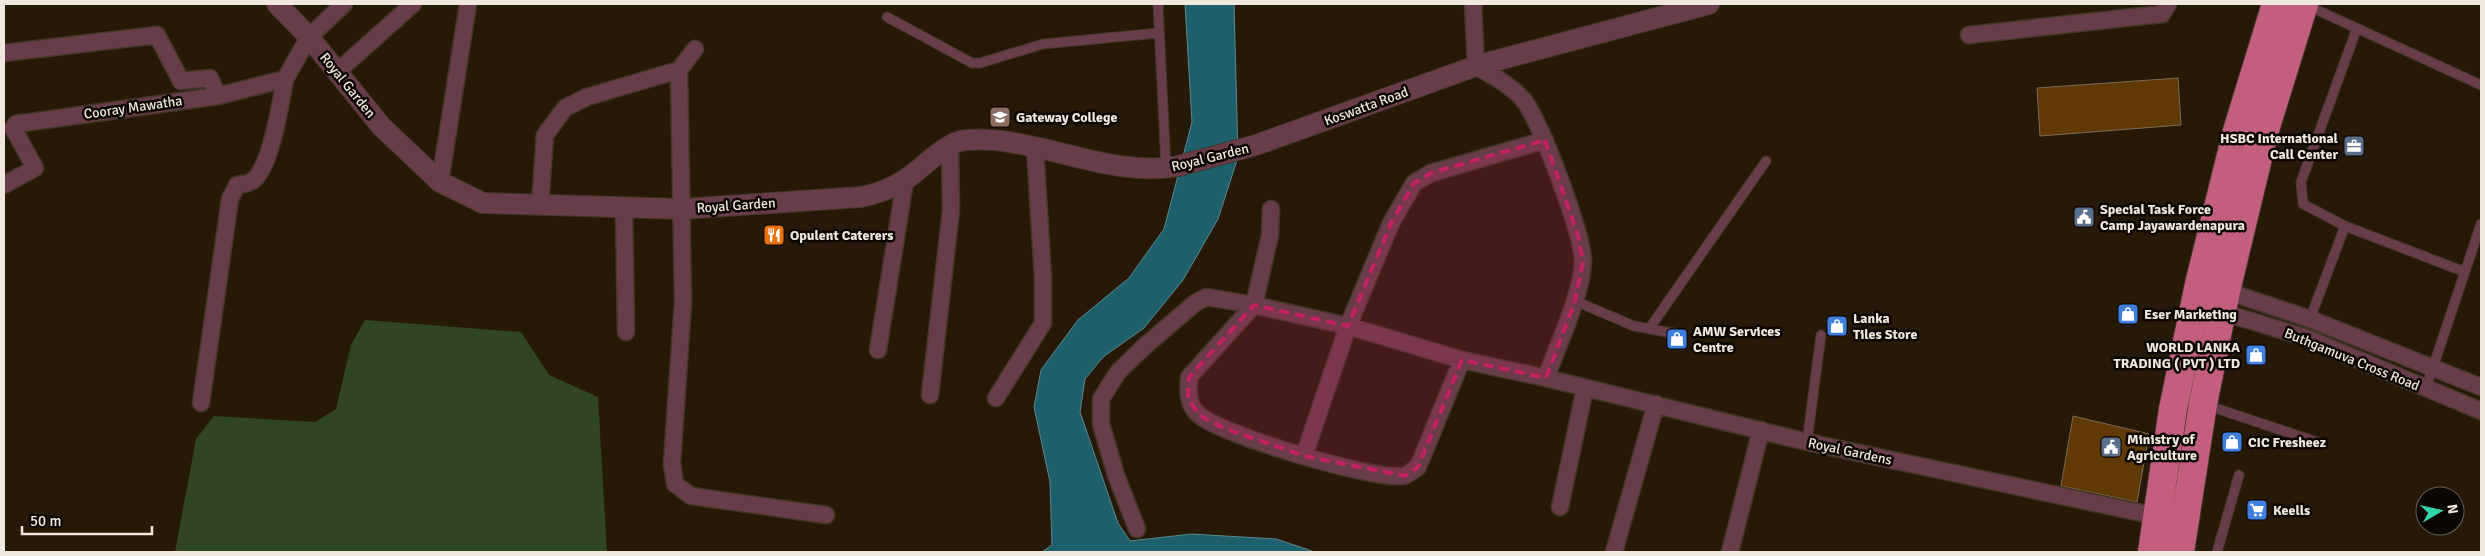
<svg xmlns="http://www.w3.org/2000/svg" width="2485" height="556" viewBox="0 0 2485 556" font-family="Signika,sans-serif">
  <rect width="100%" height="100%" fill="#261908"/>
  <path fill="#304524" d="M365 320 521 332 549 375 598 397 607 552H175L196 439 214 416 315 422 336 409 351 345Z"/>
  <path fill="#1d5f6a" stroke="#5d888c" d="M1185 4H1234L1238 157 1218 219 1183 280 1144 328 1103 357 1085 379 1080 412 1118 523 1130 541 1191 534 1276 539 1315 552H1042L1052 545 1050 482 1034 407 1041 370 1078 320 1129 278 1164 229 1192 122Z"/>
  <path fill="#613904" stroke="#7c6a58" d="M2178 78 2181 125 2040 136 2037 88Z
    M2073 416 2149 434 2137 502 2061 486Z"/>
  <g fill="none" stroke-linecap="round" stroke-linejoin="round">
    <g stroke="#423626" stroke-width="11">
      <path id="service" d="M1158 4 1166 168
        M2306 5 2481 85
        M887 17 972 63H980L1043 44 1158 33
        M2357 28 2301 182 2303 204 2345 226 2465 272
        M1575 301 1634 326 1678 334
        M2310 319 2345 226
        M1649 329 1766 161
        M2426 388 2481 224
        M2206 405 2317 442
        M1807 442 1821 335
        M2217 552 2239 475"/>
    </g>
    <g stroke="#423626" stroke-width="19">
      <path id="minor" d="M1473 4 1476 66C1493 76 1513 86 1525 102 1542 126 1583 234 1583 262 1582 294 1557 347 1546 378
        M1969 35 2162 14 2168 4
        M695 49 679 70 683 302 672 463 675 484 691 496 826 515
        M4 53 157 35 181 81 210 78 218 96
        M337 72 413 4
        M440 182 468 4
        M4 185 35 168 13 128 16 124 218 96 285 79 309 37 344 4
        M540 206 545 135 565 108 587 97 679 70
        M624 208 626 332
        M1271 209 1270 235 1254 305 1189 377C1188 391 1187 405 1199 415 1222 435 1372 480 1402 476 1408 476 1413 470 1418 467L1462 360
        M2226 291 2310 319 2481 387
        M2222 312 2307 338 2481 411
        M878 350 905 181
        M930 395 951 210 950 145
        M996 398 1043 323V279L1035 147
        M201 403 230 199 237 185C241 184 249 184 252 181 271 169 281 101 285 79
        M1304 456 1348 326 1391 223 1414 183 1431 173 1545 140
        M1560 507 1585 388
        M1137 529 1116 475 1101 424V399L1118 372 1145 346 1195 303 1207 297 1254 305 1348 326 1462 360 1546 378 1807 442 2156 516
        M1614 552 1656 404
        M1730 552 1761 430"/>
    </g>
    <g stroke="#423626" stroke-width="22">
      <path id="tertiary" d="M277 4 309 37 381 126 440 182 483 203 682 209 861 197C876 194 890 189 903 181 922 170 945 141 967 140 1037 135 1107 179 1178 166L1256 145 1476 66 1709 4"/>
    </g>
    <g stroke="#423626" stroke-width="30">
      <path id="trunk" d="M2152 552 2173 409 2199 284 2237 131 2276 4
        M2180 552 2203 404 2226 291 2264 133 2304 4"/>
    </g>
    <use href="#service" stroke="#693c49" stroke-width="9"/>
    <use href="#minor" stroke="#693c49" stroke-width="16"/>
    <use href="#tertiary" stroke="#693c49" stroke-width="20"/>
    <use href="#trunk" stroke="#c45e7e" stroke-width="28"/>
  </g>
  <path fill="#c42262" fill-opacity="0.2" stroke="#c42262" stroke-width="4" stroke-dasharray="10 6" stroke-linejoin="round" d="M1545 140 1578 235 1583 262 1575 301 1546 378 1462 360 1418 467 1405 476 1304 456 1223 428 1199 415 1188 399 1189 377 1254 305 1348 326 1391 223 1414 183 1431 173Z"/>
  <defs>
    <g id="school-square" transform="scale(1.125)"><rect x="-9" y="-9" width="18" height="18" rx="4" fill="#8d6e63" stroke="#0b0602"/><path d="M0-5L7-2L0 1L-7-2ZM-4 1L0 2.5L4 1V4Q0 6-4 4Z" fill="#fff"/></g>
    <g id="office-square" transform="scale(1.125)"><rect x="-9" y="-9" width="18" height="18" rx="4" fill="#5c6f8a" stroke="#0b0602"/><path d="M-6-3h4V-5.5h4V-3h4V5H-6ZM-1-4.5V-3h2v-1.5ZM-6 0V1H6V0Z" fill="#fff"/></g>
    <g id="civic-square" transform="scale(1.125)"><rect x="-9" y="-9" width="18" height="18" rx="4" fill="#5c6f8a" stroke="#0b0602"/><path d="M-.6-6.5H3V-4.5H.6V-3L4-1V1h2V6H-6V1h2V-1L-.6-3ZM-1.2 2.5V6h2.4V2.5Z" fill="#fff"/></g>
    <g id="restaurant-square" transform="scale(1.125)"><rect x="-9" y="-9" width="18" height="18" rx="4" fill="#e8710a" stroke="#0b0602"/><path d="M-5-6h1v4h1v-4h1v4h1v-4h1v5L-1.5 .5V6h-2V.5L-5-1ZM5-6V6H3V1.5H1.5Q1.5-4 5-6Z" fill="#fff"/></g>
    <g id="shop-square" transform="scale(1.125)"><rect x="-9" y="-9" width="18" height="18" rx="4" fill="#3f7fe0" stroke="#0b0602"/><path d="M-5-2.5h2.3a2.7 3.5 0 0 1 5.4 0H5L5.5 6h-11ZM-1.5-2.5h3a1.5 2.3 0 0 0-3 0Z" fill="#fff"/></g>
    <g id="supermarket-square" transform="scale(1.125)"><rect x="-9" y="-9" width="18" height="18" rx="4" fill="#3f7fe0" stroke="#0b0602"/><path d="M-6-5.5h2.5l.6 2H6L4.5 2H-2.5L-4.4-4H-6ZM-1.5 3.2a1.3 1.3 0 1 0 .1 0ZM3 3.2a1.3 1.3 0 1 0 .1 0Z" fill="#fff"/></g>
  </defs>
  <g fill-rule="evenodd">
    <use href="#school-square" x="1000" y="117"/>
    <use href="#office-square" x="2354" y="146"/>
    <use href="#civic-square" x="2084" y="217"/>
    <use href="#restaurant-square" x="774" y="235"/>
    <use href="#shop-square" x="2128" y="314"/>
    <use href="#shop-square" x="1837" y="326"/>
    <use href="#shop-square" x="1677" y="339"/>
    <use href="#shop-square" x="2256" y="355"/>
    <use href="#shop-square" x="2232" y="442"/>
    <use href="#civic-square" x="2111" y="447"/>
    <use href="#supermarket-square" x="2257" y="510"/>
  </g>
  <g text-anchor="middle" stroke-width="5" stroke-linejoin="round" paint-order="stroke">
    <g font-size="14" fill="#f1e8dd" stroke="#0b0602">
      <text transform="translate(348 85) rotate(51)" y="5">Royal Garden</text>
      <text transform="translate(1366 106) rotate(-20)" y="5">Koswatta Road</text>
      <text transform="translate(133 107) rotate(-8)" y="5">Cooray Mawatha</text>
      <text transform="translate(1210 157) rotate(-14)" y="5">Royal Garden</text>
      <text transform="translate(736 205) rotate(-4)" y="5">Royal Garden</text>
      <text transform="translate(2352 359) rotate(22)" y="5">Buthgamuva Cross Road</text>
      <text transform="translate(1850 451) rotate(12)" y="5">Royal Gardens</text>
    </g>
    <g font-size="14" font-weight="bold" fill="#f1e8dd" stroke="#0b0602" text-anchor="start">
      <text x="1016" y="122">Gateway College</text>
      <text x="2338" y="143" text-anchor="end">HSBC International<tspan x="2338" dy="16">Call Center</tspan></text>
      <text x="2100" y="214">Special Task Force<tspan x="2100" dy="16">Camp Jayawardenapura</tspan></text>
      <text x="790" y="240">Opulent Caterers</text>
      <text x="2144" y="319">Eser Marketing</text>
      <text x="1853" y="323">Lanka<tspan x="1853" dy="16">Tiles Store</tspan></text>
      <text x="1693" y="336">AMW Services<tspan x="1693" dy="16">Centre</tspan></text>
      <text x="2240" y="352" text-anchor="end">WORLD LANKA<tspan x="2240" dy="16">TRADING ( PVT ) LTD</tspan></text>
      <text x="2127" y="444">Ministry of<tspan x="2127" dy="16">Agriculture</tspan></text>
      <text x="2248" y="447">CIC Fresheez</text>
      <text x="2273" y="515">Keells</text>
    </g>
  </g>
  <rect width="2485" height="556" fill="none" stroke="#f1e8dd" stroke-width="10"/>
  <g transform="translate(2440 511) rotate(81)"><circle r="24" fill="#0b0602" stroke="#67605a"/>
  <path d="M0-4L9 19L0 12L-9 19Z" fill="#31d4a9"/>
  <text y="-8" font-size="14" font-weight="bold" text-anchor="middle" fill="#f1e8dd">N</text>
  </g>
  <path d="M22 526v8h130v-8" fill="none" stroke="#f1e8dd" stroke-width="2.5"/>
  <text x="30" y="526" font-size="15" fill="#f1e8dd" stroke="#0b0602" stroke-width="4" paint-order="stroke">50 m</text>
</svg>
